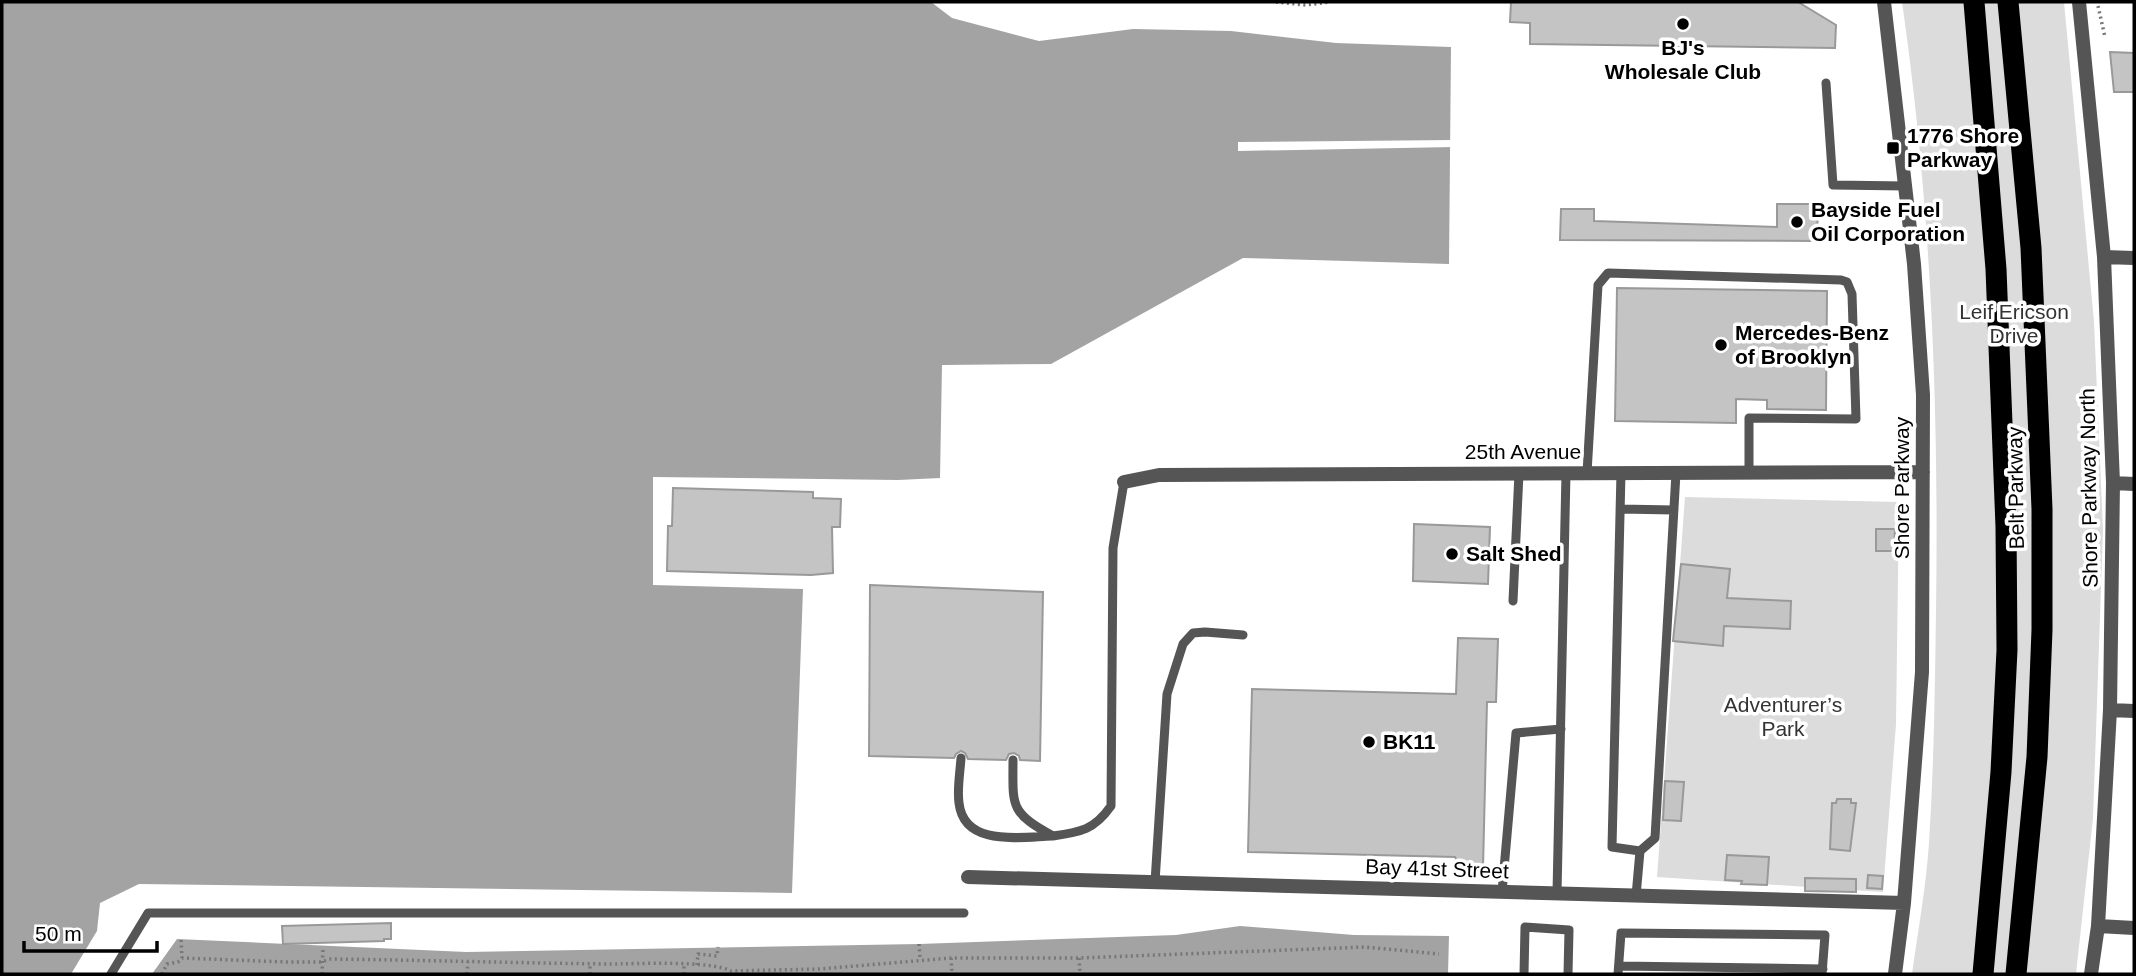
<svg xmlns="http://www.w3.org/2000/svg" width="2136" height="976" viewBox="0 0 2136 976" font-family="Helvetica,sans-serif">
  <rect width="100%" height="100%" fill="#fff"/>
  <path fill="#dcdcdc" d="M1902 2H2064L2094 322 2103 530 2093 818 2076 974H1912C1918 931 1926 887 1929 843 1934 765 1935 687 1936 610 1939 407 1931 203 1902 2Z
    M1685 497 1899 502 1896 724 1883 892 1657 877Z"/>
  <path fill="#a3a3a3" d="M2 2H931L952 18 1039 41 1133 29 1231 31 1336 43 1451 47 1449 264 1243 258 1051 364 942 365 940 478 898 480 653 477V585L803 589 792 893 139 884 100 903 97 931 71 974H2Z
    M1240 926 1354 935 1449 936 1448 974H152L177 939 466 952 919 944 1176 935Z"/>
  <path fill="#fff" d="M1454 140V147L1238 151V142Z"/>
  <path fill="#c4c4c4" stroke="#999" stroke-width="2" d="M1511 2H1798L1836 25 1835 48 1530 44V23L1510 22Z
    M2110 52 2134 53V92H2114Z
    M1777 204H1818L1817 241 1560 240 1561 209H1594V221L1777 227Z
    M1617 288 1827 291 1826 410 1767 409V400L1736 399V423L1615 421Z
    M673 488 813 492V498L841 499 840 527H832L833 573 811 575 667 571 668 526H672Z
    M1414 524 1490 527 1488 584 1413 581Z
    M1876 529H1895L1894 551H1876Z
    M1681 564 1730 569 1727 598 1791 601 1790 629 1724 626 1723 646 1673 641Z
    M870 585 1043 592 1040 761 1020 760 1019 756 1014 753 1009 754 1006 760 968 759 965 753 961 751 956 754 954 758 869 756Z
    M1458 638 1498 639 1496 702H1487L1483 868 1460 867 1455 857 1248 852 1252 689 1456 694Z
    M1665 781 1684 782 1681 821 1663 820Z
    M1837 799H1851V803H1856L1850 851 1830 849 1832 803H1836Z
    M1727 855 1769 857 1767 885 1741 884 1742 881 1725 880Z
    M1868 875 1883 876 1882 889 1867 888Z
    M1805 878 1856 879V892L1805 891Z
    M391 923V939H384V941L283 944 282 926Z"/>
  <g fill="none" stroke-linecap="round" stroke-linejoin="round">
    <g stroke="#dbdbdb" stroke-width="24">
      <path id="motorway" d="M1974 2 1996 269 2006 527 2007 650 2001 772 1983 974
        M2008 2 2031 248 2042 509V630L2037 757 2016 974"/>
    </g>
    <path stroke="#777" stroke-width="3.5" stroke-dasharray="2 3.5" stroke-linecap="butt" d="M1276 2 1306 5 1329 2
      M2098 6 2105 37
      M181 940 182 958
      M919 944 920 959
      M951 958 952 974
      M1079 958 1080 974
      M697 965 698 954 717 956 718 947
      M162 974 167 964 178 962 182 958 286 962H322L329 959C423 960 515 963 609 964 636 964 710 960 731 971L819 969 951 958H1079L1365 947 1439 954
      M322 974 323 947
      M467 974 468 962
      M590 974V964
      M684 974V964"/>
    <path stroke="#555" stroke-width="9" d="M1826 83 1833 185 1906 186
      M1587 473 1598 285 1608 273 1841 280 1847 282 1852 294 1856 419 1749 418V473
      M1621 473 1612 847 1640 851
      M1620 509 1674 510
      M1513 601 1519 473
      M961 758C960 773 957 789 959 803 964 847 1020 837 1052 836
      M1013 760C1013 806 1009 812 1053 836 1081 832 1094 830 1111 806L1113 548 1124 482
      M1155 882 1167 694 1183 644 1193 633 1205 632 1243 635
      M1502 892 1516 733 1561 729
      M1557 893 1566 473
      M1636 896 1640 851 1655 838 1676 473
      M1619 966 1823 969
      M111 974 148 913H964
      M1524 974 1525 927 1569 930 1568 974
      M1618 974 1621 933 1825 935 1822 974"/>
    <path stroke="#555" stroke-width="14" d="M1884 2 1914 264 1923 395 1922 672 1904 903 1895 974
      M2079 2 2104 257 2113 483 2110 710 2098 926 2091 974
      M2104 257 2134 258
      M1124 482 1159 475 1923 472
      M2113 483 2134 484
      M2110 710 2134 711
      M968 877 1904 903
      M2098 926 2134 928"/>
    <use href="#motorway" stroke="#000" stroke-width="21"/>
  </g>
  <g fill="#000" stroke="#fff" stroke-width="2.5">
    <circle cx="1683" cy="24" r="7"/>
    <rect x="1886" y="141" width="14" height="14" rx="3.5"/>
    <circle cx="1797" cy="222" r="7"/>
    <circle cx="1721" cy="345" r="7"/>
    <circle cx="1452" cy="554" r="7"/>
    <circle cx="1369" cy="742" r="7"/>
  </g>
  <g text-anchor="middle" stroke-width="7" stroke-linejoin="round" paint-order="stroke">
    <g font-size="21" font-weight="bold" fill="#000" stroke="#fff" text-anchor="start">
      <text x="1683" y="55" text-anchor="middle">BJ's<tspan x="1683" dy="24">Wholesale Club</tspan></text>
      <text x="1907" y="143">1776 Shore<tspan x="1907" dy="24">Parkway</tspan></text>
      <text x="1811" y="217">Bayside Fuel<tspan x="1811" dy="24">Oil Corporation</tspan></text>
      <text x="1735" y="340">Mercedes-Benz<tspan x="1735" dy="24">of Brooklyn</tspan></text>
      <text x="1466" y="561">Salt Shed</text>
      <text x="1383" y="749">BK11</text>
    </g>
    <g font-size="21" fill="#333" stroke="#fff">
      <text x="2014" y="319">Leif Ericson<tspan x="2014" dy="24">Drive</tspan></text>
      <text x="1783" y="712">Adventurer’s<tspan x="1783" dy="24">Park</tspan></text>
    </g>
    <g font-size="21" fill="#000" stroke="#fff">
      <text x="1523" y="459">25th Avenue</text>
      <text transform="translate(1902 488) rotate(-90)" y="7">Shore Parkway</text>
      <text transform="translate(2016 488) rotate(-91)" y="7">Belt Parkway</text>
      <text transform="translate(2089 488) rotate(-91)" y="7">Shore Parkway North</text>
      <text transform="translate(1437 869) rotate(2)" y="7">Bay 41st Street</text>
    </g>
  </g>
  <rect width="2136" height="976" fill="none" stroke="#000000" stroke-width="7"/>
  <path d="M24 941v10h133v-10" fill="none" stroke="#000000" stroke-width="3.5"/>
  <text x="35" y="941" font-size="21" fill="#000000" stroke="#ffffff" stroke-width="5" paint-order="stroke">50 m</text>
</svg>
